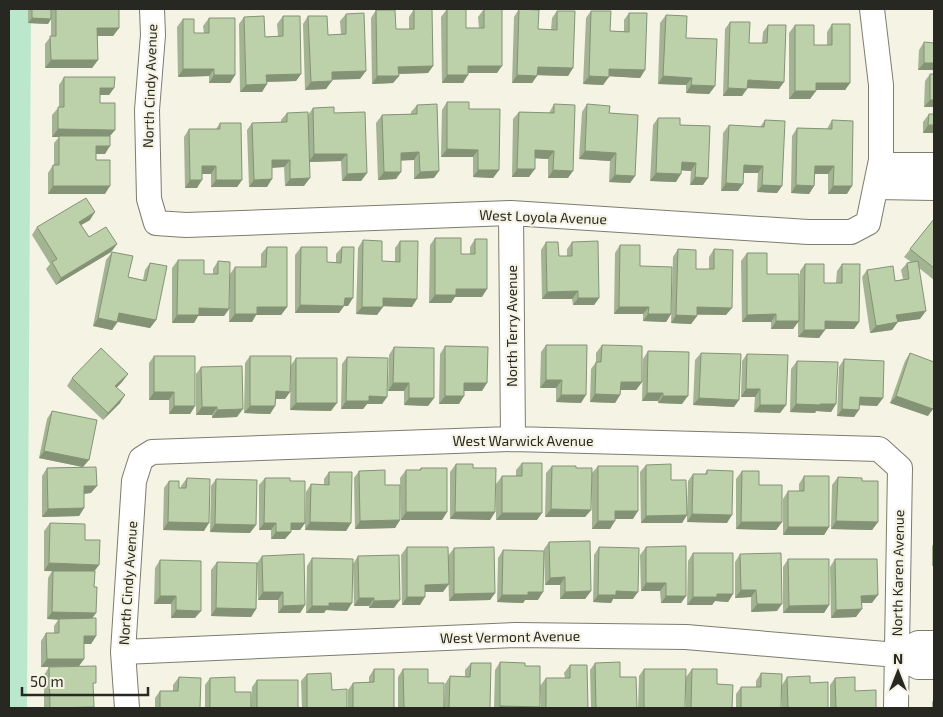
<svg xmlns="http://www.w3.org/2000/svg" width="943" height="717" viewBox="0 0 943 717" font-family="'Exo 2',sans-serif">
  <rect width="100%" height="100%" fill="#f5f3e4"/>
  <path fill="#bbe8cd" d="M9 9H31L27 708H9Z"/>
  <g fill="none" stroke-linecap="round" stroke-linejoin="round">
    <g stroke="#7d7c6e" stroke-width="26">
      <path id="minor" d="M152 9 153 35 147 110 149 199 156 223 186 225 511 213 808 232H851L868 223 881 160V85L872 9
        M881 165H934
        M876 187 934 188
        M511 213 513 439
        M123 652 516 635 686 637 897 655 918 667H934
        M897 655 918 643H934
        M127 708 123 652 134 481 141 459 152 452 513 439 879 449 900 468 896 708"/>
    </g>
    <use href="#minor" stroke="#fff" stroke-width="24"/>
  </g>
  <path fill="#a2b491" d="M28 9H119V28L113 36H97L98 60 92 68H45V44L51 36V19L48 24 28 23Z
    M414 9 433 66 428 73 399 74V76L393 83 372 84 371 18 376 10 396 29H409V17Z
    M447 9 466 28H479L478 17 484 9 497 73H468L463 83H442L441 17Z
    M519 9 538 29 551 30 552 18 557 11 573 68 568 76 537 75 532 83H512L514 17Z
    M591 11 610 31H624V20L629 13 645 70 640 78 609 76 603 85 583 84 586 18Z
    M346 14 360 79H332L326 89 305 90 303 24 308 16 328 35 341 34 340 21Z
    M666 15 686 38 715 86 709 94 686 93V85L658 84 660 23Z
    M283 16 301 74 296 81 267 82 262 92H240L239 24 244 17 265 37 278 36 277 24Z
    M209 18 235 75 230 83H209V76L178 77 177 27 183 19 194 33H204L203 26Z
    M730 22 749 43H762L763 32 768 25 779 89 747 88 742 96H723L725 29Z
    M832 24 850 83 845 90H816L810 99H789V33L795 25 814 45H827V32Z
    M924 42 934 70H918L919 50Z
    M930 74 934 107H924L925 81Z
    M64 77 114 88 109 95H100V103L115 130 110 136 105 154H96V160L105 194H48V173L53 165H54V143L59 137H52V115L59 107V85Z
    M447 102 469 109 499 170 493 178 473 177V157H441L442 110Z
    M554 104 568 178H548V159L535 158 529 177H512L513 119 519 112 549 113Z
    M587 104 635 176 630 183 609 182 610 161 579 159 582 112Z
    M417 105 434 178 414 179V160H401L396 179 378 180 376 123 382 115 411 114V112Z
    M313 108 334 113 367 173 361 181H342L341 161 309 162 304 186H285L284 167 272 168 267 187H249L247 130 252 123 281 122V120L287 113 308 115Z
    M929 114H934V133H923V122Z
    M658 118 680 125 710 126 703 185H690L691 171 681 170 676 182 650 181 653 125Z
    M765 120 782 186 777 193 757 192 758 173H744L738 191H721L723 133 729 125 760 127Z
    M832 120 847 194H828V174H815L814 186 809 194 791 193 792 136 797 128 827 129Z
    M220 123 242 180 237 187H211V174H202L197 188H185L184 137 189 129H216Z
    M934 219V280L919 268 920 319 897 322 892 330 870 333 862 277 867 270 895 281 903 279 901 270 907 263 911 262 904 257Z
    M90 220 81 225 89 237 117 244 111 252 56 285 46 269 50 264 32 235 37 227Z
    M435 238 461 254H470V247L475 239 482 297H455L451 303H429L430 245Z
    M363 240 382 261H395V248L400 241 412 307 383 306 377 315 356 314 358 248Z
    M546 242 559 256H567V249L572 242 599 298 594 305H573L572 299H542L541 250Z
    M620 245 640 266 671 314 666 322 643 321V314H614L615 253Z
    M267 247 287 307 281 315H256L252 322H229L230 274 235 267H261V254Z
    M301 247 327 262 336 263V254L342 247 348 306H344L339 313H295V255Z
    M678 249 696 269H709V257L714 249 726 315H697V316L691 324 671 323 673 257Z
    M112 252 128 277 143 280 145 270 150 263 156 320 150 328 118 322 112 330 93 326 106 260Z
    M747 253 799 309 800 271 805 264 824 283H836L837 271 842 264 859 322 854 329H825L819 338 798 337V321L793 329H771V322H742L741 261Z
    M178 260 204 274H213V269L218 261 229 309 224 316H198L194 323H172V268Z
    M546 345 581 403 556 402V388H540L541 352Z
    M602 345 642 382 636 390H620V395L615 403 590 402 591 369 596 362V353Z
    M445 346 482 391H464L459 404H439L440 354Z
    M394 347 434 398 428 406 404 405V391H388L389 355Z
    M648 351 682 404 658 403V401H642L643 359Z
    M701 353 734 407 693 405 695 360Z
    M910 353 928 416 890 403 905 361Z
    M747 354 786 405 780 413 754 412 755 397H741L742 361Z
    M154 356 195 406 190 414H169V400H149V363Z
    M250 356 290 392 285 399H276L275 406 270 414 244 413 245 363Z
    M347 357 387 397 382 404H367L363 409H341L342 364Z
    M296 358 331 411 290 410 291 365Z
    M844 359 883 398 877 406 860 405 854 417 837 416 839 367Z
    M797 361 836 404 831 412 816 411 815 413 790 412 791 369Z
    M201 367 237 417 212 418V415H196V374Z
    M128 374 122 382 117 387 120 403 103 420 67 386 72 378Z
    M52 411 83 467 91 493 84 494V508L79 516 42 517V476L47 468 83 467 39 458 47 419Z
    M522 463 537 520H496V484L502 476H516V470Z
    M456 464 473 468 495 512 490 520 450 519V472Z
    M646 465 671 480 687 515 688 481 693 474H705L707 470 727 523 687 522V515L682 523H641L640 472Z
    M552 466 576 468 591 510 585 517H545L546 473Z
    M598 466 633 519H615L610 529H592V473Z
    M421 468 447 512 442 520H401L400 478 406 470H419Z
    M359 471 385 485 400 520 395 528 355 529 354 478Z
    M742 471 759 485 782 522 776 530 736 529V479Z
    M329 472 351 523 346 531 305 530 306 492 311 484 324 485V479Z
    M804 476 829 527 824 535H783V499L788 491H799V484Z
    M838 477 862 481 878 522 872 530 831 529 832 485Z
    M187 478 204 531 163 530 164 488 169 481 179 488H181V486Z
    M265 478 290 481 305 523 300 530H291V532L285 539H271V530H259V485Z
    M216 479 250 533 210 532 211 486Z
    M50 523 85 540 94 571 92 618 96 636 91 644H84V659L79 666 41 667V641L46 633H54V626L58 620 47 619 48 578 52 571H44V531Z
    M549 542 591 591 585 599H560V585H545L544 549Z
    M934 543V566H932V546Z
    M407 547 448 556 454 548 495 593 490 600 449 601 448 563 443 592H425L420 605H402L401 555Z
    M599 547 633 599H613L611 603 593 602 594 555Z
    M646 547 686 596 681 603H661L660 591H641L640 555Z
    M503 550 538 600H525L523 603 497 602 498 558Z
    M693 553 733 594 728 602 715 601 712 605H687L688 561Z
    M740 554 777 611 751 612V597L735 598V562Z
    M262 556 305 605 300 613H278V600H258L257 563Z
    M358 556 394 608H369V606H354L353 564Z
    M312 558 347 611 326 610 324 613H306L307 566Z
    M788 559 829 605 824 613H783V567Z
    M835 559 872 603H862L856 617 831 618 830 567Z
    M160 560 195 618H171V604H154L155 568Z
    M217 562 256 609 251 617 211 616V570Z
    M934 573V614H933L934 574Z
    M500 662 525 666 539 708H494L495 670Z
    M471 663 490 708H444L445 684 450 676 465 677V670Z
    M595 663 620 677 637 708H591L590 670Z
    M570 665 588 708H541L540 686 546 678H565L564 673Z
    M49 667 93 687V708H44V675Z
    M374 669 394 708H348V690L353 683 369 682V677Z
    M403 669 428 683 444 708H398V677Z
    M644 669 685 708H638L639 676Z
    M692 669 717 684 732 708H686V677Z
    M761 673 781 708H736V694L741 687H756V681Z
    M307 674 332 690 347 708H302L301 681Z
    M179 677 200 708H155V698L160 691H173V685Z
    M787 677 810 683 828 708H782V685Z
    M210 678 235 692 251 708H205V685Z
    M835 678 855 691 876 708H830V685Z
    M257 680 298 708H251L252 687Z
    M934 699V708H932V702Z"/>
  <path fill="#849276" d="M32 18 51 19 48 24 28 23Z
    M97 28H119L113 36H92Z
    M51 60H98L92 68H45Z
    M924 63H934V70H918Z
    M433 66 428 73 393 74 398 67Z
    M468 66H502L497 73H462Z
    M538 67 573 68 568 76 532 75Z
    M183 69H214L209 76 178 77Z
    M609 69 645 70 640 78 604 76Z
    M366 71 360 79 326 80 332 72Z
    M301 74 296 81 261 82 266 75Z
    M214 75H235L230 83H209Z
    M447 75H468L463 83H442Z
    M517 75 537 76 532 83H512Z
    M377 76H399L393 83 372 84Z
    M589 76 609 77 603 85 583 84Z
    M663 76 692 78 686 85 658 84Z
    M748 80 784 82 779 89 742 88Z
    M332 81 326 89 305 90 311 82Z
    M816 83H850L845 90H810Z
    M267 84 262 92H240L246 85Z
    M691 85 715 86 709 94 686 93Z
    M100 88H114L109 95H95Z
    M728 88 747 89 742 96H723Z
    M795 91H816L810 99H789Z
    M930 100H934V107H924Z
    M928 125H934V133H923Z
    M58 129 115 130 109 137 59 136V137H52Z
    M96 146H110L105 154H90Z
    M447 149 478 150 473 157H441Z
    M535 150 554 151 548 159 530 158Z
    M585 151 616 153 610 161 579 159Z
    M419 152 414 160 395 161 401 153Z
    M314 154H347L341 161 309 162Z
    M272 160H290L284 167 266 168Z
    M682 162 696 163 691 171 676 170Z
    M744 165 763 166 758 173H739Z
    M202 166H216L211 174H197Z
    M815 166H834L828 174H809Z
    M517 169H535L529 177H512Z
    M478 170H499L493 178 473 177Z
    M553 170 573 171 568 178H548Z
    M439 171 434 178 414 179 420 172Z
    M384 172H401L396 179 378 180Z
    M367 173 361 181H342L347 174Z
    M656 173 681 174 676 182 650 181Z
    M615 175 635 176 630 183 609 182Z
    M695 177 708 178 703 185H690Z
    M310 178 304 186H285L290 179Z
    M272 179 267 187H249L254 180Z
    M190 180H202L197 188H185Z
    M216 180H242L237 187H211Z
    M726 183 743 184 738 191H721Z
    M762 185 782 186 777 193 757 192Z
    M796 185 814 186 809 194 791 193Z
    M53 186H110L105 194H48Z
    M833 186H852L847 194H828Z
    M95 212 90 220 74 229 79 222Z
    M117 244 111 252 56 285 61 278Z
    M456 289H487L482 297H455L451 303H429L435 295Z
    M578 291 572 299H542L547 292Z
    M345 298H353L348 306H344L339 313H295L300 305Z
    M383 298 417 299 412 307 377 306Z
    M578 298H599L594 305H573Z
    M257 307H287L281 315H256L252 322H229L235 314Z
    M362 307H383L377 315 356 314Z
    M619 307H649L643 314H614Z
    M697 307 732 308 726 315 692 314Z
    M199 308 229 309 224 316H198L194 323H172L177 315Z
    M926 311 920 319 891 323 896 315Z
    M119 313 156 320 150 328 114 321Z
    M648 314H671L666 322 643 321Z
    M776 314 771 322H742L747 315Z
    M676 315 697 316 691 324 671 323Z
    M98 318 117 322 112 330 93 326Z
    M776 321H799L793 329H771Z
    M825 321 859 322 854 329H819Z
    M898 322 892 330 870 333 876 326Z
    M804 330H825L819 338 798 337Z
    M128 374 122 382 110 394 115 386Z
    M546 380H562L556 388H540Z
    M621 382H642L636 390H615Z
    M393 383H409L404 391H388Z
    M464 383H487L482 391H459Z
    M746 389H760L755 397H741Z
    M276 391 290 392 285 399H270Z
    M154 392H174L169 400H149Z
    M647 393H663L658 401H642Z
    M595 394 620 395 615 403 590 402Z
    M125 395 120 403 103 420 108 413Z
    M561 395H586L581 403 556 402Z
    M369 396 387 397 382 404H367L363 409H341L346 401Z
    M445 396H464L459 404H439Z
    M663 396H688L682 404 658 403Z
    M896 396 933 409 928 416 890 403Z
    M860 397 883 398 877 406 854 405Z
    M409 398H434L428 406 404 405Z
    M699 398 739 400 734 407 693 405Z
    M296 403H337L331 411 290 410Z
    M796 404H836L831 412 816 411 815 413 790 412Z
    M760 405H786L780 413 754 412Z
    M174 406H195L190 414H169Z
    M250 406H275L270 414 244 413Z
    M202 407H217L212 415H196Z
    M243 409 237 417 212 418 217 410Z
    M842 409 859 410 854 417 837 416Z
    M44 451 89 460 83 467 39 458Z
    M84 486H97L91 493 79 494Z
    M84 508 79 516 42 517 48 509Z
    M551 509 591 510 585 517H545Z
    M615 511H638L633 519H610Z
    M406 512H447L442 520H401Z
    M455 512H495L490 520 450 519Z
    M502 513H542L537 520H496Z
    M692 514 732 515 727 523 687 522Z
    M687 515 682 523H641L646 516Z
    M400 520 395 528 355 529 360 521Z
    M598 521H615L610 529H592Z
    M836 521 878 522 872 530 831 529Z
    M168 522 209 523 204 531 163 530Z
    M310 522 351 523 346 531 305 530Z
    M741 522H782L776 530 736 529Z
    M264 523H276L271 530H259Z
    M291 523H305L300 530H285Z
    M215 524 256 525 250 533 210 532Z
    M788 527H829L824 535H783Z
    M276 532H291L285 539H271Z
    M49 563 99 565 94 572 44 571Z
    M565 577 560 585H545L550 578Z
    M646 583H666L660 591H641Z
    M449 584 443 592H420L425 585Z
    M741 590H756L751 597 735 598Z
    M591 591 585 599H560L565 592Z
    M616 591 638 592 633 599H613L611 603 593 602 598 595Z
    M263 592H283L278 600H258Z
    M528 592H543L538 600H525L523 603 497 602 502 595Z
    M495 593 490 600 449 601 454 594Z
    M717 594H733L728 602 715 601 712 605H687L693 597Z
    M878 595 872 603H856L861 596Z
    M160 596H176L171 604H154Z
    M666 596H686L681 603H661Z
    M407 597H425L420 605H402Z
    M359 598H374L369 606H354Z
    M400 600 394 608H369L374 601Z
    M329 603H352L347 611 326 610 324 613H306L312 606Z
    M757 604H782L777 611 751 612Z
    M305 605 300 613H278L283 606Z
    M829 605 824 613H783L789 606Z
    M216 608 256 609 251 617 211 616Z
    M862 609 856 617 831 618 836 610Z
    M176 610 201 611 195 618H171Z
    M52 612 96 613 91 620 47 619Z
    M84 636H96L91 644H78Z
    M47 659H84L79 666 41 667Z
    M500 706 540 707 539 708H498Z
    M94 707 93 708H49H50Z"/>
  <path fill="#bcd1a9" stroke="#849276" d="M32 9H51V19L32 18Z
    M56 9H119V28H97L98 60H51L50 36H56Z
    M414 9H432L433 66 398 67 399 76H377L376 10H395L396 29H414Z
    M447 9H466V28H484V9H502V66H468V75H447Z
    M519 9 539 10 538 29 557 30V11H575L573 68 538 67 537 76 517 75Z
    M591 11H611L610 31 629 32V13H647L645 70 609 69V77L589 76Z
    M364 13 366 71 332 72V81L311 82 308 16H327L328 35 346 34V14Z
    M666 15 687 16 686 38 717 39 715 86 691 85 692 78 663 76Z
    M264 16 265 37 283 36V16H300L301 74 266 75 267 84 246 85 244 17Z
    M209 18H235V75H214V69H183V19H194V33H209Z
    M730 22H750L749 43H767L768 25H786L784 82 748 80 747 89 728 88Z
    M832 24H850V83H816V91H795V25H814V45H832Z
    M924 42 934 43V63H924Z
    M930 74H934V100H930Z
    M64 77H115L114 88H100V103H115V130L58 129V107H64Z
    M447 102H469V109H500L499 170H478V150L447 149Z
    M437 104 439 171 420 172 419 152 401 153V172H384L382 115 417 114V105Z
    M554 104 575 105 573 171 553 170 554 151 535 150V169H517L519 112 554 113Z
    M587 104 610 106 609 113 638 115 635 176 615 175 616 153 585 151Z
    M334 107V113L365 112 367 173 347 174V154H314L313 108Z
    M308 112 310 178 290 179V160H272V179L254 180 252 123 287 122V113Z
    M929 114H934V125H928Z
    M658 118H680V125L710 126 708 178 695 177 696 163 682 162 681 174 656 173Z
    M765 120 785 121 782 186 762 185 763 166 744 165 743 184 726 183 729 125 764 127Z
    M832 120 853 121 852 186H833L834 166H815L814 186 796 185 797 128 832 129Z
    M220 123H241L242 180H216V166H202V180H190L189 129H220Z
    M59 136H110V146H96V160H110V186H53V165H59Z
    M86 198 95 212 79 222 89 237 106 227 117 244 61 278 52 262 57 259 37 227Z
    M934 219V268L910 249Z
    M435 238H461V254H475V239H487V289H456V295H435Z
    M363 240 382 241V261L400 262V241H418L417 299 383 298V307H362Z
    M598 241 599 298H578V291L547 292 546 242H558L559 256H572V242Z
    M620 245H640V266L672 267 671 314H648L649 307H619Z
    M267 247H287V307H257V314H235V267H266Z
    M301 247H327V262L341 263 342 247H354L353 298H345L344 306 300 305Z
    M678 249 696 250V269H714V249L733 250 732 308 697 307V316L676 315Z
    M112 252 133 256 128 277 146 281 150 263 167 266 156 320 119 313 117 322 98 318Z
    M747 253H767V274H799V321H776V314L747 315Z
    M178 260H204V274H218V261L230 262 229 309 199 308V315H177Z
    M918 261 926 311 896 315 898 322 876 326 867 270 893 266 895 281 909 279 907 263Z
    M805 264H824V283H842V264H860L859 322 825 321V330H804Z
    M546 345H587L586 395H561L562 380H546Z
    M602 345 642 346V382H621L620 395 595 394 596 362H601Z
    M445 346 488 347 487 383H464V396H445Z
    M394 347 434 348V398H409V383H393Z
    M101 348 128 374 115 386 125 395 108 413 72 378Z
    M648 351 689 352 688 396H663V393H647Z
    M701 353 741 354 739 400 699 398Z
    M910 353 934 362V406L933 409 896 396Z
    M747 354 788 355 786 405H760V389H746Z
    M154 356H195V406H174V392H154Z
    M250 356H291L290 392 276 391 275 406H250Z
    M347 357 388 358 387 397 369 396V401H346Z
    M296 358H337V403H296Z
    M844 359 884 361 883 398 860 397 859 410 842 409Z
    M797 361 838 362 836 404H820V405L796 404Z
    M242 366 243 409 217 410V407H202L201 367Z
    M52 411 97 420 89 460 44 451Z
    M522 463H542V513H502V476H522Z
    M456 464H473V468H496L495 512H455Z
    M671 464V480H686L687 515 646 516V465Z
    M552 466H576V468H592L591 510 551 509Z
    M598 466H638V511H615V521H598Z
    M96 467 97 486H84V508L48 509 47 468Z
    M421 468H447V512H406V470H421Z
    M385 470V485H400V520L360 521 359 471Z
    M707 470 733 471 732 515 692 514 693 474H707Z
    M742 471H759V485H782V522H741Z
    M329 472H352L351 523 310 522 311 484 329 485Z
    M804 476H829V527H788V491H804Z
    M838 477 862 478V481H878V522L836 521Z
    M187 478 210 479 209 523 168 522 169 481H179V488H186Z
    M265 478H290V481H305V523H291V532H276V523H264Z
    M216 479 257 480 256 525 215 524Z
    M50 523 85 524V540H100L99 565 49 563Z
    M590 541 591 591 565 592V577L550 578 549 542Z
    M686 546V596H666V583H646V547Z
    M407 547H448L449 584 425 585V597H407Z
    M494 547 495 593 454 594V548Z
    M599 547 639 548 638 592 616 591V595H598Z
    M503 550 544 551 543 592H528V595H502Z
    M693 553H733V594H717V597H693Z
    M781 553 782 604H757L756 590H741L740 554Z
    M304 554 305 605 283 606V592H263L262 556Z
    M399 555 400 600 374 601V598H359L358 556Z
    M312 558 353 559 352 603H329V606H312Z
    M788 559H829V605L789 606Z
    M835 559H877L878 595 861 596 862 609 836 610Z
    M160 560 201 561V611L176 610V596H160Z
    M217 562 257 563 256 609 216 608Z
    M53 571H95L94 587H97L96 613 52 612Z
    M96 618V636H84V659H47L46 633H59V619Z
    M500 662 525 663V666H540V707L500 706Z
    M620 662V677H636L637 708H596L595 663Z
    M471 663H491L490 708H449L450 676 470 677Z
    M570 665H587L588 708H546V678H570Z
    M96 666V683H93L94 707 50 708 49 667Z
    M374 669H394V708H353V683L374 682Z
    M403 669H428V683H444V708H404Z
    M644 669H686L685 708H644Z
    M692 669H717V684L733 685 732 708H691Z
    M331 673 332 690 347 689V708H307V674Z
    M761 673 782 674 781 708H741V687H761Z
    M810 676V683L828 682V708H788L787 677Z
    M179 677 201 678 200 708H160V691H178Z
    M235 677V692H251V708H210V678Z
    M855 677V691L876 690V708H836L835 678Z
    M257 680H298V708H257Z"/>
  <g text-anchor="middle" stroke-width="4.5" stroke-linejoin="round" paint-order="stroke">
    <g font-size="14" fill="#282822" stroke="#f5f3e4">
      <text transform="translate(150 86) rotate(-88)" y="5">North Cindy Avenue</text>
      <text transform="translate(543 217) rotate(2)" y="5">West Loyola Avenue</text>
      <text transform="translate(512 326) rotate(-90)" y="5">North Terry Avenue</text>
      <text x="523" y="446">West Warwick Avenue</text>
      <text transform="translate(898 573) rotate(-89)" y="5">North Karen Avenue</text>
      <text transform="translate(128 583) rotate(-86)" y="5">North Cindy Avenue</text>
      <text transform="translate(510 637) rotate(-1)" y="5">West Vermont Avenue</text>
    </g>
  </g>
  <rect width="943" height="717" fill="none" stroke="#282822" stroke-width="20"/>
  <g transform="translate(898 672)" stroke="#f5f3e4" stroke-width="4" paint-order="stroke">
  <path d="M0-4L9 19L0 12L-9 19Z" fill="#282822"/>
  <text y="-8" font-size="14" font-weight="bold" text-anchor="middle" fill="#282822">N</text>
  </g>
  <path d="M22 687v8h126v-8" fill="none" stroke="#282822" stroke-width="2.5"/>
  <text x="30" y="687" font-size="15" fill="#282822" stroke="#f5f3e4" stroke-width="4" paint-order="stroke">50 m</text>
</svg>
